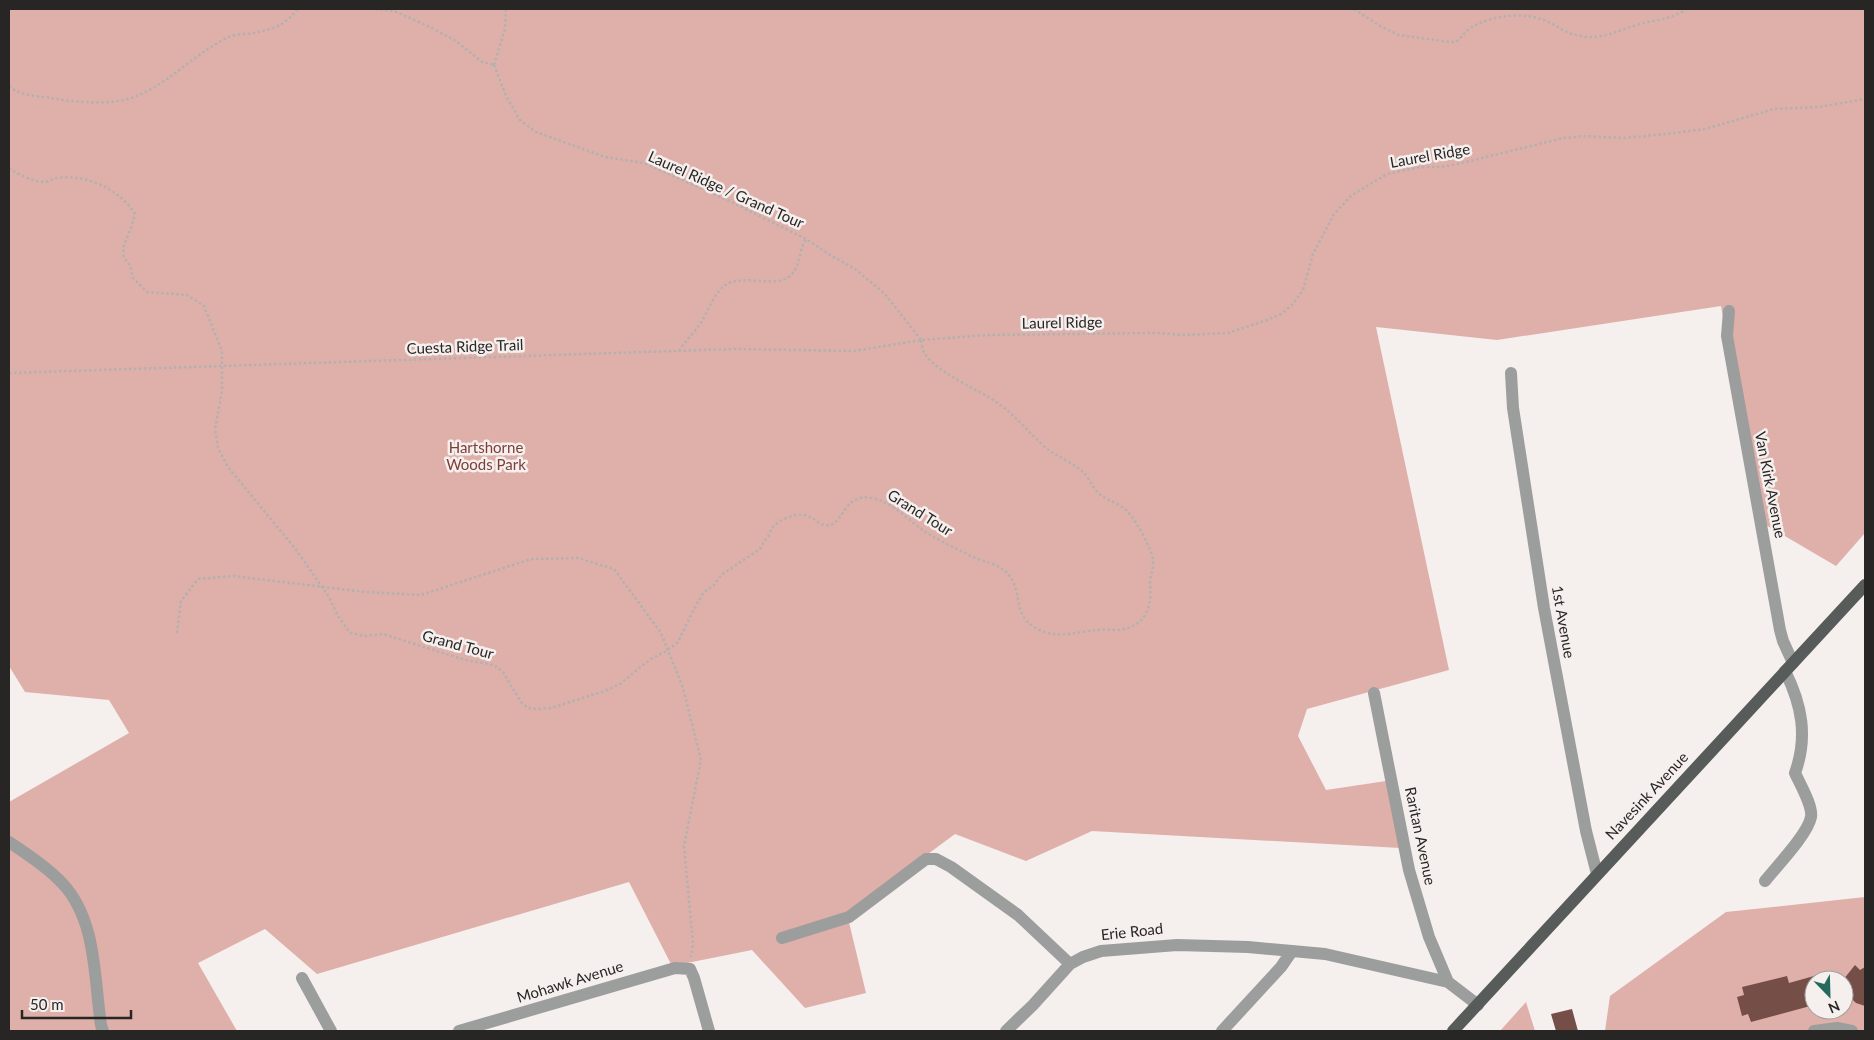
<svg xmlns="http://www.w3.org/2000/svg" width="1874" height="1040" viewBox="0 0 1874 1040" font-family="Lato,sans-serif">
  <rect width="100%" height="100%" fill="#f5efee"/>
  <path fill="#dfb0a9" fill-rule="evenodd" d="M9 9H1865V533L1836 566 1759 521 1721 306 1497 340 1376 327 1449 670 1307 709 1298 736 1326 790 1386 781 1400 848 1092 831 1026 861 955 834 847 914 866 993 805 1008 752 950 672 966 629 882 317 974 265 929 198 963 237 1031H9V802L129 733 109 700 25 692 9 666Z
    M1865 897V1031H1605L1610 996 1726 912ZM1814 980H1844V1010H1814Z
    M1526 1002 1535 1031H1500Z"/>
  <path fill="#764e48" d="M1855 965 1860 970 1865 967V1006L1856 1003 1845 992 1850 986 1843 980Z
    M1787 976 1789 983 1814 976V1005L1751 1022 1748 1014 1742 1016 1737 997 1744 995 1742 987Z
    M1572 1009 1578 1031H1556L1551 1014Z"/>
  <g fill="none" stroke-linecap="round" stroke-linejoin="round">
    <path stroke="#b4b0af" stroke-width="2.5" stroke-dasharray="2.5 2.5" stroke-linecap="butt" d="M375 9 394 11 430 27 456 41 482 62 494 65
      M1354 9 1380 26 1399 35 1450 42H1456C1461 38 1464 33 1469 29 1490 15 1524 11 1546 21 1558 26 1568 35 1581 36 1604 40 1618 30 1640 24 1656 20 1673 19 1686 9
      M494 65 506 96 520 120 536 132 605 157 644 163 725 199 806 239 830 255 855 269 885 294 921 340
      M494 65 505 29 506 9
      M9 86C19 96 38 96 52 98 77 103 116 106 139 95 172 81 196 52 229 37 235 34 242 34 248 34 269 30 284 28 297 9
      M9 168C19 175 33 182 46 182 49 181 53 179 57 178 86 174 120 189 135 214L131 228 123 248 124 258 130 265 133 278 147 292 187 295 204 306 222 351V390L215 429 218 448 228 467 297 551 329 597 338 616 348 630 351 633 364 636 383 634 465 660 490 664 497 667 503 672 521 702 528 708 537 709 551 708 605 691 620 684 638 669 651 659 668 650 678 642 693 611 704 592 714 585 721 575 760 549C762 544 764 542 767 538 770 535 770 530 773 527 779 520 795 513 804 515 812 516 817 523 824 525 844 530 841 492 872 498 893 502 910 522 927 533 940 541 955 548 969 555 982 562 999 563 1008 574 1023 591 1012 613 1034 627 1053 640 1077 632 1097 630 1103 629 1109 630 1115 630 1134 630 1148 619 1150 600 1151 594 1150 588 1150 583 1150 576 1154 568 1153 561 1152 549 1136 520 1127 511 1119 503 1106 500 1098 493 1092 486 1089 478 1083 472 1072 462 1057 457 1046 448 1030 434 1016 416 999 404 979 389 935 373 924 352 922 349 922 344 921 340
      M679 351C685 341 694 333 700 324 709 311 715 289 729 283 748 275 779 289 792 274 801 264 799 249 806 239
      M9 373 735 349 854 351 921 340 988 335 1156 333 1184 335 1228 333 1267 320 1281 314 1293 304 1303 290 1313 254 1334 214 1352 195 1387 174 1421 167H1440L1458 164 1563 138 1582 136 1624 138 1666 134 1705 129 1774 109 1819 107 1865 99
      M177 633 181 601 198 579 233 576 365 592 421 595 531 559 578 558 614 569 661 633 683 688 701 760 684 846 693 944 691 957"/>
    <path stroke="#9c9e9d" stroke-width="12" d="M1729 311 1727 336 1780 630 1783 641 1793 663
      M1511 373 1513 408 1544 608 1586 831 1597 874
      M1374 693 1409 870 1429 937 1448 982
      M9 842C28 855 47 867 63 884 97 921 94 979 101 1025L103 1031
      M1765 881C1776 867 1808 834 1811 817 1813 806 1800 784 1795 773 1808 737 1802 705 1785 671
      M782 938 849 917 926 859H936L951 867 1018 915 1070 964
      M302 978 331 1031
      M459 1031 675 968 690 969 694 978 709 1031
      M1006 1031 1033 1005 1070 964 1083 957 1101 951 1177 945 1248 947 1325 954 1448 982 1478 1005
      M1222 1031 1281 967 1292 951
      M1814 1031 1837 1028 1852 1031"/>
    <path stroke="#575b5a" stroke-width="12" d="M1453 1031 1865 585"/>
  </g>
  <g text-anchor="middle" stroke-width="5" stroke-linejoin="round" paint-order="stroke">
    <g font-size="15" fill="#282625" stroke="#f5efee">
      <text transform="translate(1430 156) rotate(-10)" y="5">Laurel Ridge</text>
      <text transform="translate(726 190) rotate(24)" y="5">Laurel Ridge / Grand Tour</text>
      <text transform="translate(1062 323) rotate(-1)" y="5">Laurel Ridge</text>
      <text transform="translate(465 347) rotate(-2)" y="5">Cuesta Ridge Trail</text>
      <text transform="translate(1770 485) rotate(79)" y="5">Van Kirk Avenue</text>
      <text transform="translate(920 513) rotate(32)" y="5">Grand Tour</text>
      <text transform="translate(1563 622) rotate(80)" y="5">1st Avenue</text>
      <text transform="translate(458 645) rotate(15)" y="5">Grand Tour</text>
      <text transform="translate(1647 796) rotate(-47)" y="5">Navesink Avenue</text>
      <text transform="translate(1420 836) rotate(78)" y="5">Raritan Avenue</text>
      <text transform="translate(1132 932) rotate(-6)" y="5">Erie Road</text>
      <text transform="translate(570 982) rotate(-17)" y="5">Mohawk Avenue</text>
    </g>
    <g font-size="15" fill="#7c3f38" stroke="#f5efee">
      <text x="486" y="453">Hartshorne<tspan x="486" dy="17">Woods Park</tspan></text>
    </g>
  </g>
  <rect width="1874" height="1040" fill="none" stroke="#282625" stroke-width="20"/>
  <g transform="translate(1829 995) rotate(157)"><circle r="24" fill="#f5efee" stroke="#a39f9e"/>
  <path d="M0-4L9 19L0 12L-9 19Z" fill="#24695b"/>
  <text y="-8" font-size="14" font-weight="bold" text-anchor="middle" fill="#282625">N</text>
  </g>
  <path d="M22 1010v8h109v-8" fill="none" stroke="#282625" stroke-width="2.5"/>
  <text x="30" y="1010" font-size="15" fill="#282625" stroke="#f5efee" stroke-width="4" paint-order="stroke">50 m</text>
</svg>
